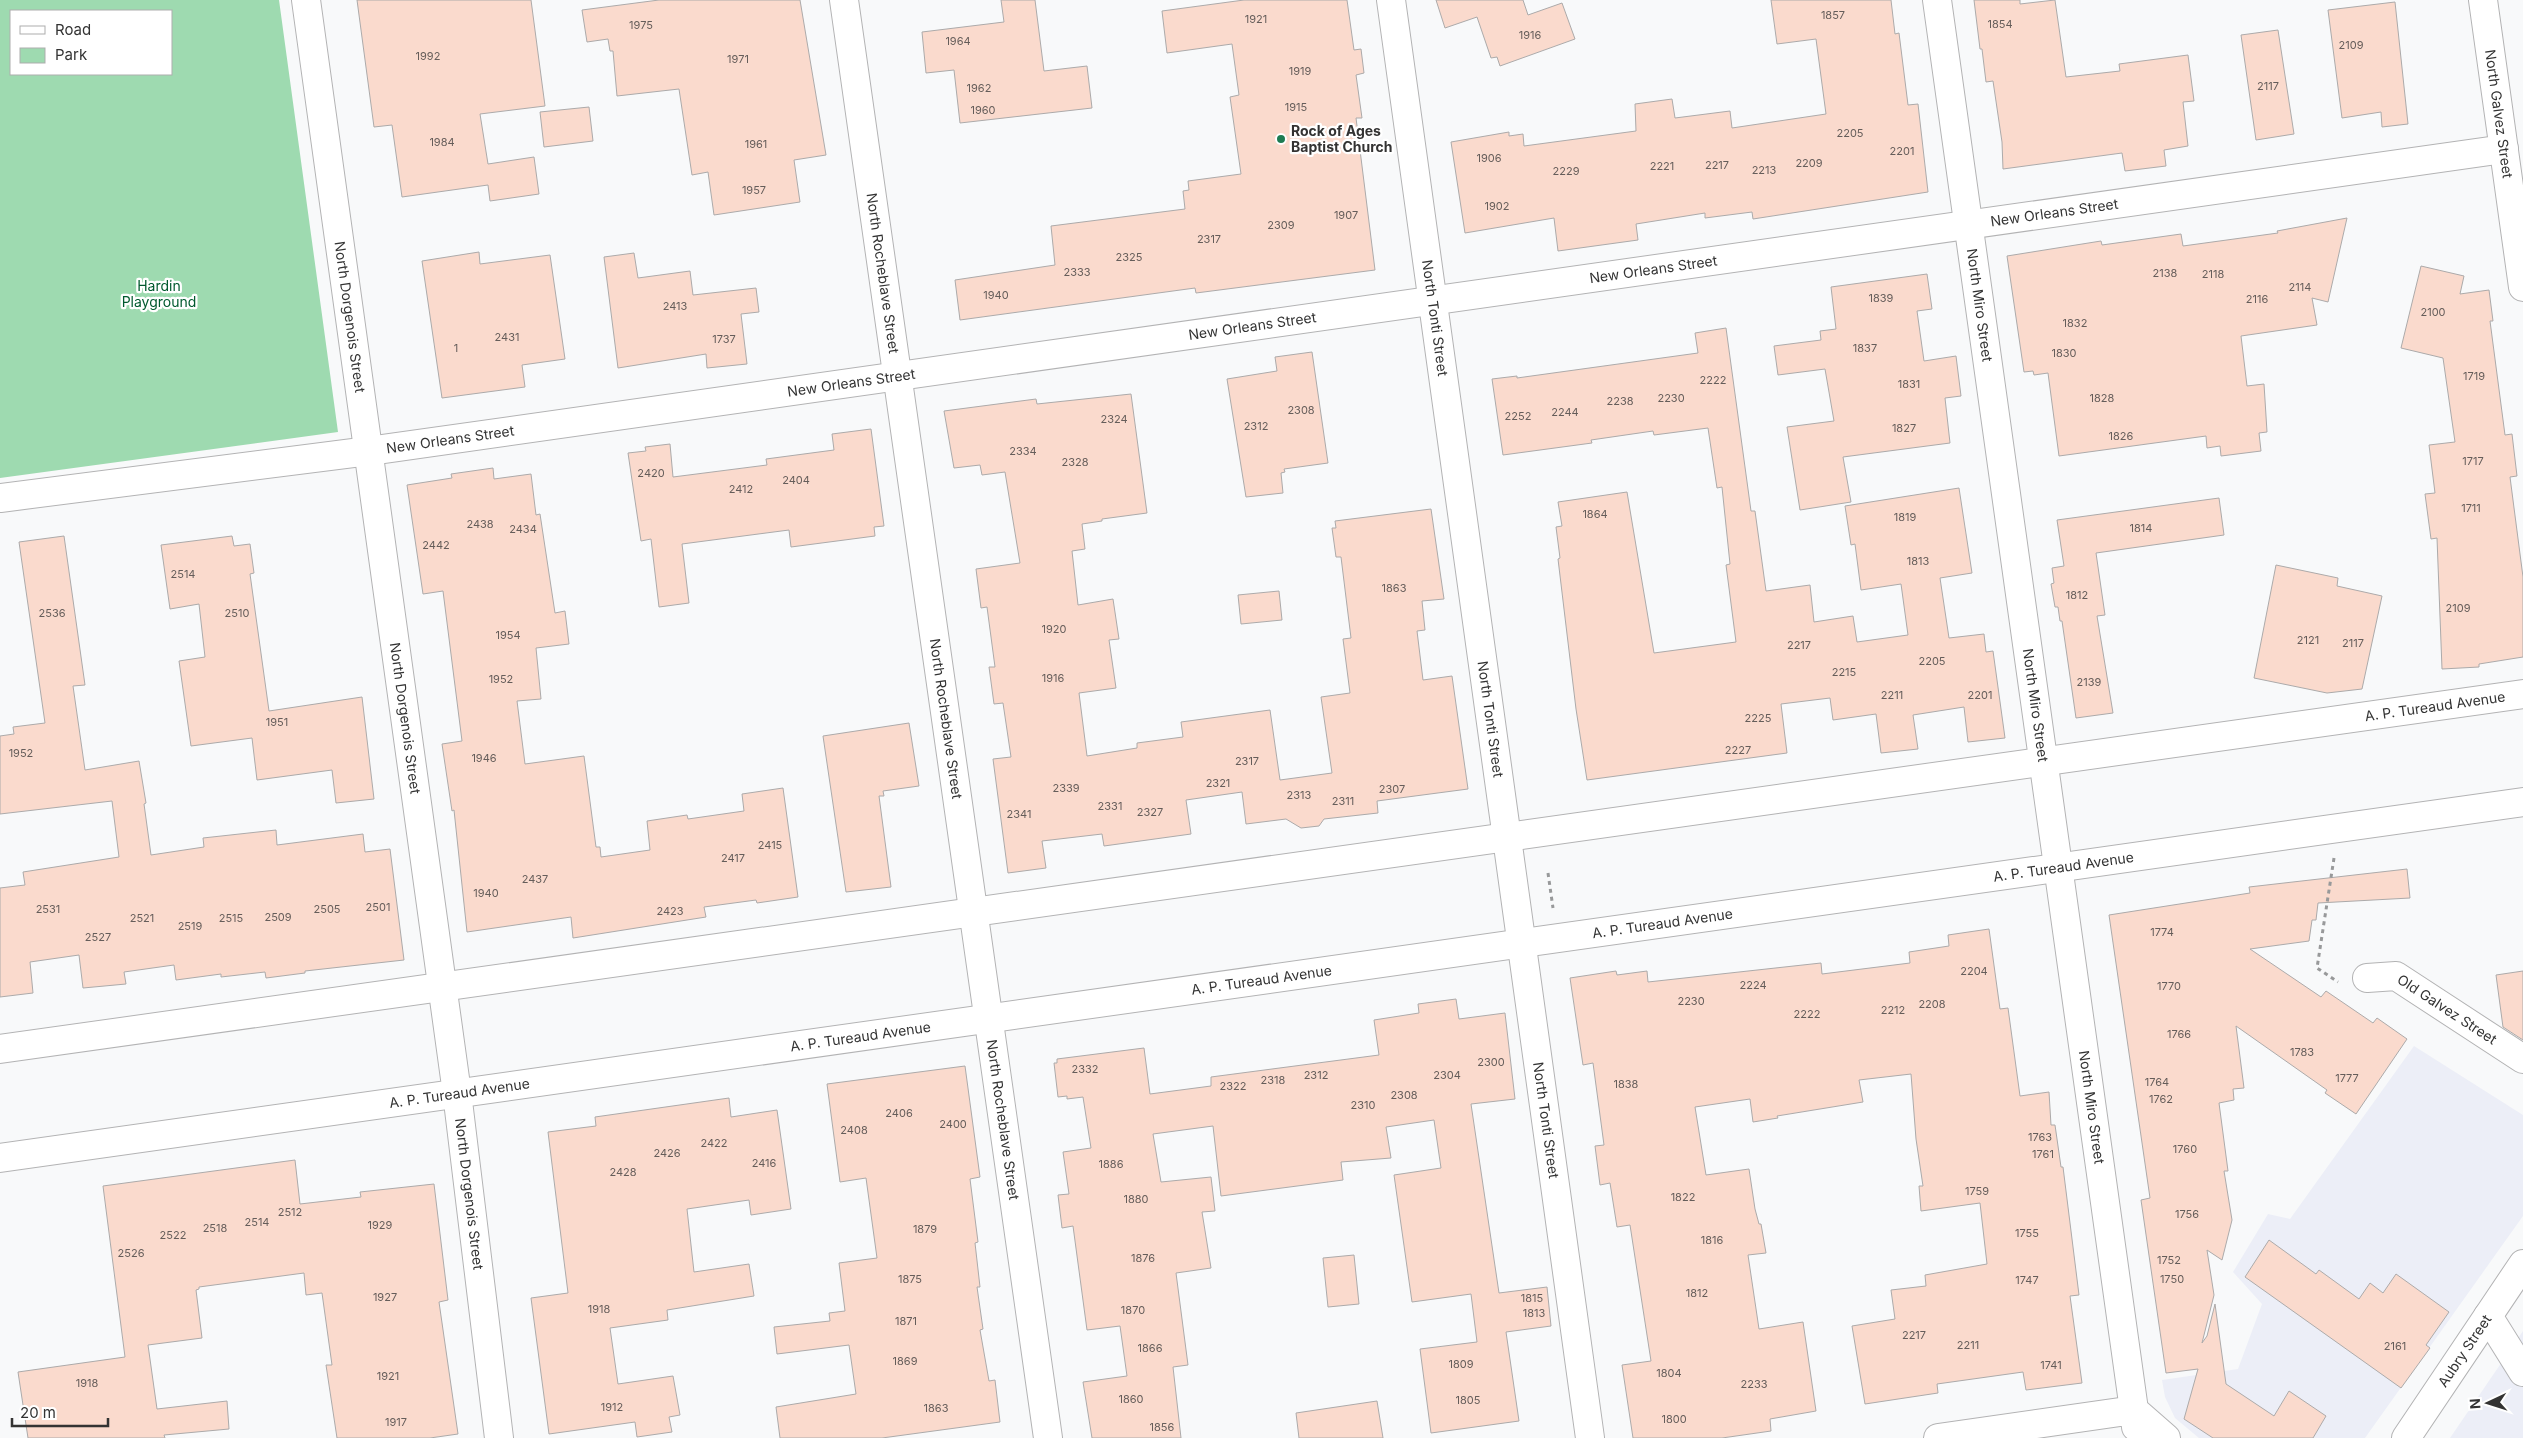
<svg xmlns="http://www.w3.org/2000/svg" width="2523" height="1438" viewBox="0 0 2523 1438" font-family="Inter,sans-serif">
  <rect width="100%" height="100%" fill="#f8f9fa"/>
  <path fill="#eceef7" d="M2414 1046 2523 1115V1216L2365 1438H2199L2175 1418 2165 1397 2162 1380 2238 1369 2262 1304 2233 1272 2268 1214 2290 1219Z
    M2523 1331V1438H2450Z"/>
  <path fill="#9edab0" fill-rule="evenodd" d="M0 0H279L338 432 0 478ZM11 11H171V74H11Z"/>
  <path fill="#fadacd" stroke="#acaaaa" d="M357 0H531L545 106 480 114 488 164 534 157 539 194 490 201 488 185 402 197 392 125 374 127Z
    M659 0H800L826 155 794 160 800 202 714 215 708 172 692 175 679 89 617 96 613 51H610L608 39 587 42 582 10Z
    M1001 0H1035L1044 71 1087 66 1092 108 960 123 954 70 926 73 922 32 1004 22Z
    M1244 0H1347L1354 50 1361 49 1364 73 1356 75 1362 118H1356L1375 270 1196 293 1195 288 960 320 955 280 1055 265 1051 226 1185 209 1183 191 1189 190 1188 181 1241 174 1230 97 1239 95 1232 44 1167 53 1162 11Z
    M1436 0H1523L1528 15 1562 3 1575 39 1500 66 1497 57 1491 58 1477 17 1445 28Z
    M1771 0H1891L1895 34 1899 33 1908 105 1918 104 1928 192 1753 219 1752 212 1705 218V213L1636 224 1638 240 1558 251 1554 218 1465 233 1451 142 1509 132V136L1523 134 1524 146 1636 131 1635 104 1672 99 1675 118 1730 111 1732 128 1826 114 1816 39 1777 44Z
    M1974 0H2020V4L2055 0 2066 77 2120 71 2119 64 2188 55 2194 101 2183 102 2188 146 2164 150 2166 166 2125 171 2122 153 2003 169 2002 142 1993 81 1986 82 1982 49H1980Z
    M2395 2 2408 124 2382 127 2381 112 2342 118 2328 10Z
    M2278 30 2294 134 2256 140 2241 35Z
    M589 107 593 141 544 147 540 112Z
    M2347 218 2328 302 2312 298 2317 325 2241 336 2247 386 2264 384 2267 432 2259 433 2261 451 2221 456 2220 446 2207 448 2206 436 2059 456 2048 373 2034 375 2033 371 2024 372 2007 256 2101 241 2102 245 2181 234 2183 246 2278 233 2277 231Z
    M479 252 480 264 550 255 565 359 522 365 525 387 442 398 422 261Z
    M634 253 638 278 690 271 693 295 756 288 759 312 741 314 747 364 707 368 706 354 618 368 604 257Z
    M2421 266 2464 276 2460 294 2489 290 2493 321H2490L2505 435 2512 434 2517 476 2510 477 2523 577V657L2479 664V667L2442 669 2437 538 2431 539 2425 494 2435 493 2429 445 2455 442 2443 358 2401 348Z
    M1927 274 1932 309 1917 311 1924 361 1956 356 1961 396 1945 398 1950 443 1843 457 1851 502 1800 510 1787 427 1834 421 1825 369 1778 375 1774 346 1821 340 1820 331 1836 329 1831 287Z
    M1726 328 1751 511H1755L1766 591 1810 585 1814 622 1853 616 1857 642 1908 635 1901 584 1861 590 1855 544 1851 545 1845 506 1959 488 1972 573 1940 578 1949 638 1984 634 1986 652 1993 651 2005 738 1968 742 1964 707 1913 715 1918 749 1881 753 1876 714 1833 720 1830 698 1781 704 1787 753 1587 780 1576 709 1558 559 1560 558 1556 527 1562 526 1558 502 1627 492 1654 653 1736 642 1726 565 1730 564 1722 487 1717 488 1708 428 1654 435 1653 431 1591 440 1592 443 1503 455 1492 379 1517 376V378L1698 353 1695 333Z
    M1312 352 1328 463 1284 469 1285 472 1281 473 1283 493 1246 497 1227 379 1277 371 1275 357Z
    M1131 394 1147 513 1102 519V521L1082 524 1085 549 1072 551 1078 605 1113 599 1119 639 1109 640 1116 688 1079 693 1087 756 1137 748V743L1183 737 1181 722 1270 710 1280 780 1332 773 1321 697 1350 693 1343 639 1351 638 1341 557H1336L1332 528H1336L1335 521 1431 509 1444 599 1422 601 1425 630 1417 631 1423 680 1452 676 1468 789 1377 801 1378 813 1324 819 1319 826 1301 828 1286 819 1246 824 1242 792 1186 800 1191 834 1104 846 1102 834 1042 841 1046 868 1008 873 993 759 1011 757 1003 703 994 704 989 667H995L987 607 981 608 976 569 1020 563 1005 472 982 475 980 465 954 468 944 411 1036 399 1037 404Z
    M871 429 884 526 874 527 875 536 791 547 789 530 682 544 689 603 659 607 651 539 641 541 628 453 646 451 645 447 670 444 673 477 767 465 766 459 834 450 832 434Z
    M493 468 494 479 531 474 536 515 540 514 555 613 565 611 569 644 536 648 541 699 517 701 525 764 584 756 596 847H600L601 857 650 850 647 821 687 815 688 819 744 811 742 794 783 788 798 897 757 903 756 900 704 907 706 917 573 938 571 917 467 932 454 810 452 811 442 744 462 741 443 591 423 594 407 485 452 478 451 474Z
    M2219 498 2224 535 2096 553 2105 615 2097 616 2113 713 2076 718 2062 621H2060L2058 607H2055L2051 584 2054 583 2052 568 2064 566 2057 520Z
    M64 536 85 685 73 686 85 770 139 761 146 803 144 804 151 855 204 847 203 838 276 830 277 845 363 834 365 852 390 849 404 960 305 971V973L266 978 265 972 221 977V974L176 980 174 965 124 972 126 984 83 988 79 955 30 962 33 993 0 997V888L25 885 23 872 119 857 112 801 0 814V736L14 734 13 727 45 723 19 542Z
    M232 536 234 546 250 544 254 573 250 574 269 711 362 697 374 799 336 803 332 770 257 780 252 738 191 746 179 661 205 657 199 604 170 609 161 545Z
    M2276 565 2338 578 2337 586 2382 596 2362 689 2327 693 2254 678Z
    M1279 591 1282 620 1241 624 1238 595Z
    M909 723 919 786 883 791 884 796H879L891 887 846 892 823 736Z
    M2407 869 2410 898 2318 903 2316 920H2312L2309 941 2250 949 2321 997 2326 991 2373 1023 2377 1018 2407 1039 2356 1114 2325 1093 2327 1090 2236 1026 2244 1088 2233 1089 2234 1100 2219 1103 2228 1171H2224L2232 1220 2222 1260 2207 1250 2214 1295 2202 1343 2207 1336 2215 1304 2226 1384 2274 1416 2289 1391 2326 1416 2313 1438H2213L2184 1419 2198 1369 2166 1373 2141 1200 2150 1198 2109 915 2250 893 2249 887Z
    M1989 929 2000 1009 2008 1008 2020 1096 2049 1092 2051 1125H2055L2061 1167H2063L2079 1295 2070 1296 2082 1383 2026 1390 2023 1372 1937 1384 1938 1393 1865 1404 1852 1326 1895 1319 1891 1290 1926 1286 1925 1275 1987 1264 1980 1203 1921 1211 1919 1186H1923L1916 1139 1911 1074 1859 1080 1863 1102 1777 1116 1778 1118 1753 1122 1750 1099 1695 1107 1706 1175 1749 1169 1755 1209 1759 1224H1761L1766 1253 1748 1255 1759 1329 1803 1322 1816 1411 1770 1419 1771 1431 1722 1438H1633L1622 1365 1651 1361 1630 1225 1617 1227 1610 1183 1600 1185 1595 1146 1604 1145 1593 1063 1583 1065 1570 978 1616 971 1617 975 1647 971 1648 982 1821 963 1822 974 1910 963 1909 952 1949 946 1948 935Z
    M2523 971V1040L2503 1027 2496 975Z
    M1456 999 1459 1019 1505 1013 1515 1099 1471 1104 1499 1293 1547 1287 1551 1326 1506 1332 1519 1421 1431 1433 1420 1349 1477 1342 1471 1294 1412 1302 1394 1175 1441 1168 1434 1120 1386 1127 1391 1158 1341 1162 1343 1180 1221 1196 1213 1126 1153 1134 1161 1182 1211 1177 1215 1211 1202 1212 1211 1268 1176 1273 1188 1365 1173 1367 1181 1438H1092L1083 1382 1127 1376 1120 1326 1087 1330 1073 1226 1062 1228 1058 1195 1069 1194 1063 1152 1091 1148 1083 1097 1067 1099V1096L1058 1097 1054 1063H1057V1059L1144 1048 1150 1094 1211 1086V1077L1379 1055 1374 1020 1419 1013 1418 1004Z
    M965 1066 980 1177 970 1179 978 1242 975 1243 980 1287H977L983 1329 980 1330 989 1381 995 1380 1000 1422 882 1438H780L776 1407 856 1394 849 1345 777 1354 774 1327 830 1321 829 1313 845 1311 839 1263 877 1258 866 1178 840 1182 827 1084Z
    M729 1098 731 1117 777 1110 791 1209 751 1215 749 1200 687 1209 694 1272 749 1264 754 1296 667 1310 668 1320 610 1328 618 1384 673 1376 680 1415 669 1417 672 1432 637 1437 635 1422 549 1434 531 1298 568 1293 548 1132 596 1126 595 1117Z
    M295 1160 300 1204 361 1197 360 1192 434 1184 448 1300 439 1302 458 1434 430 1438H337L326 1365H332L322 1293 306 1295 304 1273 199 1287V1289L196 1290 202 1338 148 1345 157 1409 227 1401 229 1429 164 1435 165 1438H28L18 1372 125 1357 103 1186Z
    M2269 1240 2316 1274 2319 1270 2359 1299 2370 1283 2383 1293 2396 1274 2449 1312 2426 1345 2430 1348 2401 1388 2245 1277Z
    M1354 1255 1359 1304 1328 1307 1323 1258Z
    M1377 1401 1383 1438H1299L1296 1413Z"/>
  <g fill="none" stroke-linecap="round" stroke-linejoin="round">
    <g stroke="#b3b3b4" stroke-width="30">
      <g id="minor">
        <path id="s1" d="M306 0 457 1093 499 1438"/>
        <path id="s2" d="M844 0 1048 1438"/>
        <path id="s3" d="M1391 0 1590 1438"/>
        <path id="s4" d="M1937 0 2134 1410 2166 1438"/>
        <path id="s5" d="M2483 0 2523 287"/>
        <path id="s6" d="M0 498 369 451 2504 149"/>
        <path id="s7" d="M2367 978 2396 976 2523 1059"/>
        <path id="s8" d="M0 1049 2523 694"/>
        <path id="s9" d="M0 1158 2523 802"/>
        <path d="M2488 1316 2523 1372"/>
        <path d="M1938 1438 2134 1410 2136 1427"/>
        <path id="s10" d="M2406 1438 2523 1264"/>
      </g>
    </g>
    <path stroke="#98999a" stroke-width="3" stroke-dasharray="4 4" stroke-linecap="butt" d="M2334 858 2317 968 2338 982
      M1548 873 1553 908"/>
    <use href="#minor" stroke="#fff" stroke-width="28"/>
  </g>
  <circle fill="#1d7b52" stroke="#fff" stroke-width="2" cx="1281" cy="139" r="5"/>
  <g text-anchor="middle" stroke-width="4.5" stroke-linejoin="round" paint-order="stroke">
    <g font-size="11" fill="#655d5a">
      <text x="1833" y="19">1857</text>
      <text x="1256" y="23">1921</text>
      <text x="2000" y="28">1854</text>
      <text x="641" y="29">1975</text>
      <text x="1530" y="39">1916</text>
      <text x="958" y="45">1964</text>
      <text x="2351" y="49">2109</text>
      <text x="428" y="60">1992</text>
      <text x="738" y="63">1971</text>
      <text x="1300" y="75">1919</text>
      <text x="2268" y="90">2117</text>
      <text x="979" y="92">1962</text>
      <text x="1296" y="111">1915</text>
      <text x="983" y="114">1960</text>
      <text x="1850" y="137">2205</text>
      <text x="442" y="146">1984</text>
      <text x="756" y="148">1961</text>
      <text x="1902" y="155">2201</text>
      <text x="1489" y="162">1906</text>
      <text x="1809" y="167">2209</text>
      <text x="1717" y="169">2217</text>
      <text x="1662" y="170">2221</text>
      <text x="1764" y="174">2213</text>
      <text x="1566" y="175">2229</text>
      <text x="754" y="194">1957</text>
      <text x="1497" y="210">1902</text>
      <text x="1346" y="219">1907</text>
      <text x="1281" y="229">2309</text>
      <text x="1209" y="243">2317</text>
      <text x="1129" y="261">2325</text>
      <text x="1077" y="276">2333</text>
      <text x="2165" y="277">2138</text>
      <text x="2213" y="278">2118</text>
      <text x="2300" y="291">2114</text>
      <text x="996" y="299">1940</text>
      <text x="1881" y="302">1839</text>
      <text x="2257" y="303">2116</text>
      <text x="675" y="310">2413</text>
      <text x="2433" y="316">2100</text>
      <text x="2075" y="327">1832</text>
      <text x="507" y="341">2431</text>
      <text x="724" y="343">1737</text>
      <text x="456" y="352">1</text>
      <text x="1865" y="352">1837</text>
      <text x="2064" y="357">1830</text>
      <text x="2474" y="380">1719</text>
      <text x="1713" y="384">2222</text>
      <text x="1909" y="388">1831</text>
      <text x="1671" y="402">2230</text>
      <text x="2102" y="402">1828</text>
      <text x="1620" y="405">2238</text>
      <text x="1301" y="414">2308</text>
      <text x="1565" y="416">2244</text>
      <text x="1518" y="420">2252</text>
      <text x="1114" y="423">2324</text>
      <text x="1256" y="430">2312</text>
      <text x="1904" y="432">1827</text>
      <text x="2121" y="440">1826</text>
      <text x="1023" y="455">2334</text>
      <text x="2473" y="465">1717</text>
      <text x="1075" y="466">2328</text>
      <text x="651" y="477">2420</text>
      <text x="796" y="484">2404</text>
      <text x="741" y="493">2412</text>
      <text x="2471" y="512">1711</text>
      <text x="1595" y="518">1864</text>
      <text x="1905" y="521">1819</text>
      <text x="480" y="528">2438</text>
      <text x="2141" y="532">1814</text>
      <text x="523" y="533">2434</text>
      <text x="436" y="549">2442</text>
      <text x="1918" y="565">1813</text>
      <text x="183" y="578">2514</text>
      <text x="1394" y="592">1863</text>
      <text x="2077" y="599">1812</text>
      <text x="2458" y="612">2109</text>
      <text x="52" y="617">2536</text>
      <text x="237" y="617">2510</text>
      <text x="1054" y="633">1920</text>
      <text x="508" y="639">1954</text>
      <text x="2308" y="644">2121</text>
      <text x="2353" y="647">2117</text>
      <text x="1799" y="649">2217</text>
      <text x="1932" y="665">2205</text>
      <text x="1844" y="676">2215</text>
      <text x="1053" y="682">1916</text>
      <text x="501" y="683">1952</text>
      <text x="2089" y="686">2139</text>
      <text x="1892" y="699">2211</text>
      <text x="1980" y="699">2201</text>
      <text x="1758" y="722">2225</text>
      <text x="277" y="726">1951</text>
      <text x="1738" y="754">2227</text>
      <text x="21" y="757">1952</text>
      <text x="484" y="762">1946</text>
      <text x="1247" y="765">2317</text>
      <text x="1218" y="787">2321</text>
      <text x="1066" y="792">2339</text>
      <text x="1392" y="793">2307</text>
      <text x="1299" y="799">2313</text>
      <text x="1343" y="805">2311</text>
      <text x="1110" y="810">2331</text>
      <text x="1150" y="816">2327</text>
      <text x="1019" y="818">2341</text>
      <text x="770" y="849">2415</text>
      <text x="733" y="862">2417</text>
      <text x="535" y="883">2437</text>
      <text x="486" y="897">1940</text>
      <text x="378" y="911">2501</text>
      <text x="48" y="913">2531</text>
      <text x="327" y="913">2505</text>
      <text x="670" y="915">2423</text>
      <text x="278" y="921">2509</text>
      <text x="142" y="922">2521</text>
      <text x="231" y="922">2515</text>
      <text x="190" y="930">2519</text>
      <text x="2162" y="936">1774</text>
      <text x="98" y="941">2527</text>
      <text x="1974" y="975">2204</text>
      <text x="1753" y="989">2224</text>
      <text x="2169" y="990">1770</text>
      <text x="1691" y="1005">2230</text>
      <text x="1932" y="1008">2208</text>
      <text x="1893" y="1014">2212</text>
      <text x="1807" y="1018">2222</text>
      <text x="2179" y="1038">1766</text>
      <text x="2302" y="1056">1783</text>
      <text x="1491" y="1066">2300</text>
      <text x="1085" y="1073">2332</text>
      <text x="1316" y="1079">2312</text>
      <text x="1447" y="1079">2304</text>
      <text x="2347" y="1082">1777</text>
      <text x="1273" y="1084">2318</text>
      <text x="2157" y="1086">1764</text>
      <text x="1626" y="1088">1838</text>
      <text x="1233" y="1090">2322</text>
      <text x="1404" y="1099">2308</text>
      <text x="2161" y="1103">1762</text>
      <text x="1363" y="1109">2310</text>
      <text x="899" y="1117">2406</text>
      <text x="953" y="1128">2400</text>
      <text x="854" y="1134">2408</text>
      <text x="2040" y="1141">1763</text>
      <text x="714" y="1147">2422</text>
      <text x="2185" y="1153">1760</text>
      <text x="667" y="1157">2426</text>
      <text x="2043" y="1158">1761</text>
      <text x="764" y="1167">2416</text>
      <text x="1111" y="1168">1886</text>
      <text x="623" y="1176">2428</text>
      <text x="1977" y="1195">1759</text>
      <text x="1683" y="1201">1822</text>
      <text x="1136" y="1203">1880</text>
      <text x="290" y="1216">2512</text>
      <text x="2187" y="1218">1756</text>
      <text x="257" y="1226">2514</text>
      <text x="380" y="1229">1929</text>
      <text x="215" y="1232">2518</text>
      <text x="925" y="1233">1879</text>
      <text x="2027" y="1237">1755</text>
      <text x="173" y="1239">2522</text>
      <text x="1712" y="1244">1816</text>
      <text x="131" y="1257">2526</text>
      <text x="1143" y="1262">1876</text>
      <text x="2169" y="1264">1752</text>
      <text x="910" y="1283">1875</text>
      <text x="2172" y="1283">1750</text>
      <text x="2027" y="1284">1747</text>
      <text x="1697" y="1297">1812</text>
      <text x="385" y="1301">1927</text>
      <text x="1532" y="1302">1815</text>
      <text x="599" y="1313">1918</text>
      <text x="1133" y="1314">1870</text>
      <text x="1534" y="1317">1813</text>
      <text x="906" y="1325">1871</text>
      <text x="1914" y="1339">2217</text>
      <text x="1968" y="1349">2211</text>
      <text x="2395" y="1350">2161</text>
      <text x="1150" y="1352">1866</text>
      <text x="905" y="1365">1869</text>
      <text x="1461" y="1368">1809</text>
      <text x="2051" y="1369">1741</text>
      <text x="1669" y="1377">1804</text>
      <text x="388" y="1380">1921</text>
      <text x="87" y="1387">1918</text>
      <text x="1754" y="1388">2233</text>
      <text x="1131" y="1403">1860</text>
      <text x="1468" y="1404">1805</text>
      <text x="612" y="1411">1912</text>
      <text x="936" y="1412">1863</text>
      <text x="1674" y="1423">1800</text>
      <text x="396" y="1426">1917</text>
      <text x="1162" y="1431">1856</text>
    </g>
    <g font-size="14" fill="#333" stroke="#fff">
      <text dy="5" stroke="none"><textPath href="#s5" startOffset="115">North Galvez Street</textPath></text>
      <text dy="5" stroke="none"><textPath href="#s6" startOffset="2074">New Orleans Street</textPath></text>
      <text dy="5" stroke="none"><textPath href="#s6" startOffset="1669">New Orleans Street</textPath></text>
      <text dy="5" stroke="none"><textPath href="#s2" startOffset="276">North Rocheblave Street</textPath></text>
      <text dy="5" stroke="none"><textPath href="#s4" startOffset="308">North Miro Street</textPath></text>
      <text dy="5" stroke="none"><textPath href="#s1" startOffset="320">North Dorgenois Street</textPath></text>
      <text dy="5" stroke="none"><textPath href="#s3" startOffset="321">North Tonti Street</textPath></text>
      <text dy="5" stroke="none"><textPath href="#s6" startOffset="1264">New Orleans Street</textPath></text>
      <text dy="5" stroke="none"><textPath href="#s6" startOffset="859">New Orleans Street</textPath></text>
      <text dy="5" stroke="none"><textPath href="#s6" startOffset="454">New Orleans Street</textPath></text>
      <text dy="5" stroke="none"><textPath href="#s4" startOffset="712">North Miro Street</textPath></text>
      <text dy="5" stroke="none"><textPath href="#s8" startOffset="2459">A. P. Tureaud Avenue</textPath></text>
      <text dy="5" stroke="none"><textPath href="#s1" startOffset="725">North Dorgenois Street</textPath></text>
      <text dy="5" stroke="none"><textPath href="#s2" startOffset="726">North Rocheblave Street</textPath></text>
      <text dy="5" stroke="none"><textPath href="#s3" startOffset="726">North Tonti Street</textPath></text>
      <text dy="5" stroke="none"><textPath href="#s9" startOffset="2084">A. P. Tureaud Avenue</textPath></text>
      <text dy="5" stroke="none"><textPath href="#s9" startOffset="1679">A. P. Tureaud Avenue</textPath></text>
      <text dy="5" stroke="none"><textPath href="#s9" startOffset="1274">A. P. Tureaud Avenue</textPath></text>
      <text dy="5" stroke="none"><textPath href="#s7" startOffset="90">Old Galvez Street</textPath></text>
      <text dy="5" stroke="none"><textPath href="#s9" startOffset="869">A. P. Tureaud Avenue</textPath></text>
      <text dy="5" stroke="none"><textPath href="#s9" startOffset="464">A. P. Tureaud Avenue</textPath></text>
      <text dy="5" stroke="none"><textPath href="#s4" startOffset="1118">North Miro Street</textPath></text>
      <text dy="5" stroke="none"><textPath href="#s2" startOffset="1131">North Rocheblave Street</textPath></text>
      <text dy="5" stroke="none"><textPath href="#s3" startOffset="1131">North Tonti Street</textPath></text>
      <text dy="5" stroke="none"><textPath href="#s1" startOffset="1205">North Dorgenois Street</textPath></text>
      <text dy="5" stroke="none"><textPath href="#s10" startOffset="105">Aubry Street</textPath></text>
    </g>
    <g font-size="14" font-weight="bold" fill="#333" stroke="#fff" text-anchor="start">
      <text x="1291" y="136">Rock of Ages<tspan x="1291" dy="16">Baptist Church</tspan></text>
    </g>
    <g font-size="14" fill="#00592e" stroke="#fff">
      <text x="159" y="291">Hardin<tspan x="159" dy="16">Playground</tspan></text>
    </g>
  </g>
  <rect x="10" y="10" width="162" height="65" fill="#ffffff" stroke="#adadad"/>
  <rect x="20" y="26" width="25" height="8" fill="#ffffff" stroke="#adadad"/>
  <text x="55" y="35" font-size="15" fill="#333333">Road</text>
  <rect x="20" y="48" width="25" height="15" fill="#9edab0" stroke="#adadad"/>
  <text x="55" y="60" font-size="15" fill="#333333">Park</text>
  <g transform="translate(2488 1403) rotate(266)" stroke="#ffffff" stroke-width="4" paint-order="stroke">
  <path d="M0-4L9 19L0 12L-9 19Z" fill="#333333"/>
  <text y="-8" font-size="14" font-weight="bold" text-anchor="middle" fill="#333333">N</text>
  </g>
  <path d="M12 1418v8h96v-8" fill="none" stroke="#333333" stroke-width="2.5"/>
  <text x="20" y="1418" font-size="15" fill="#333333" stroke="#ffffff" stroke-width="4" paint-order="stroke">20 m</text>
</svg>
